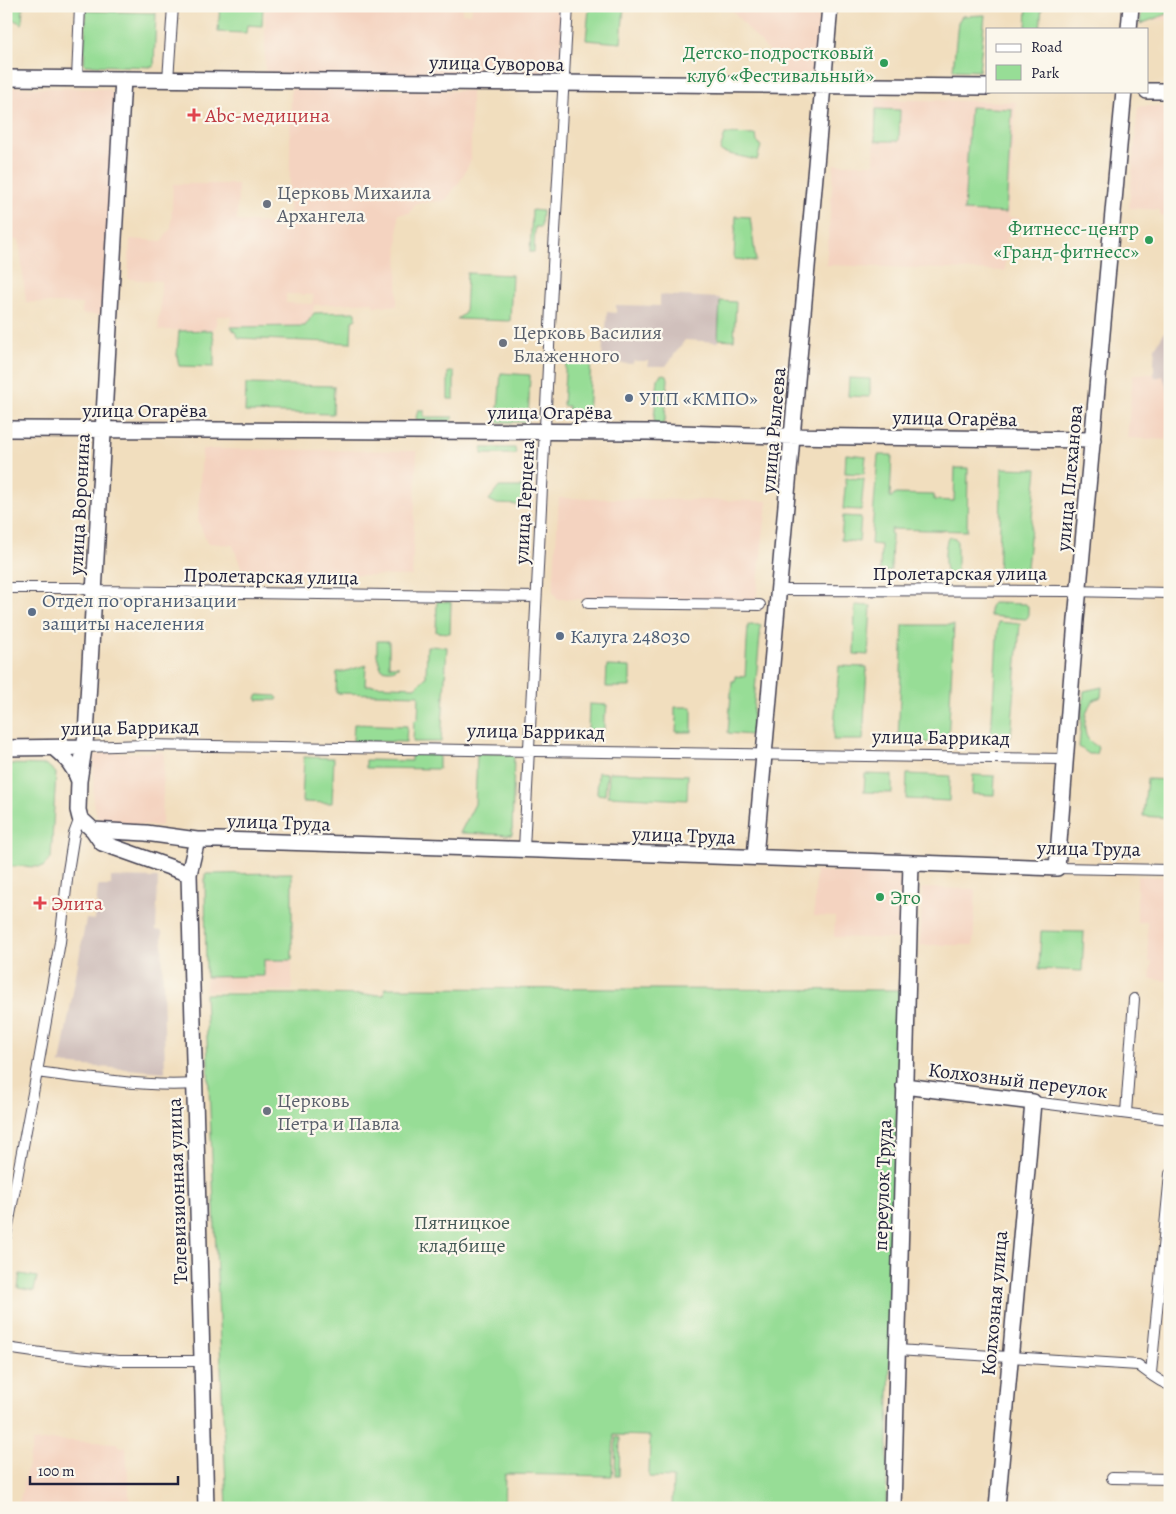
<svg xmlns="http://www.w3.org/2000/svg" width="1176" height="1514" viewBox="0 0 1176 1514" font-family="Alegreya,serif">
  <rect width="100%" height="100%" fill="#fbf7ec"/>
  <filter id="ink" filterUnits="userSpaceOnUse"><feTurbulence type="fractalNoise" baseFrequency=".02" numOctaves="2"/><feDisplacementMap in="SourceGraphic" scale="10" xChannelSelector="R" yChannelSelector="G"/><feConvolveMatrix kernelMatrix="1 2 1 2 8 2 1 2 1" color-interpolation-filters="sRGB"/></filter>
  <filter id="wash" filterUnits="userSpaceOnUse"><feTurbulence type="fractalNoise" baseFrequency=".0096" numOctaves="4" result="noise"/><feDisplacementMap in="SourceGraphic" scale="20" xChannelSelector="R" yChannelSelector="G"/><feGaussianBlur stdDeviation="1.12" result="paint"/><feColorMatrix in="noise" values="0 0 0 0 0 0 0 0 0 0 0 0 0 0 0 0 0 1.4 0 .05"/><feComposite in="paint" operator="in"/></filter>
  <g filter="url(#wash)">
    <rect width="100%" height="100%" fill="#f1debe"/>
    <path fill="#f4d3c0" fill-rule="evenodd" d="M265 6H463L462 13 471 14 472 6H564L559 73 554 76 265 74Z
      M728 6H820L816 72 809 78H777L779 63Z
      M1137 6H1170V20H1136Z
      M6 87 107 89 112 92 114 98 103 315 82 314V304L26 302 19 240 6 239Z
      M291 89 471 91V160L459 183 445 201 416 203 410 213 398 214 397 306H373V302L314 305 313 311 310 321 305 326 231 327V316H217L216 326 212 330H159L158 317 160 316 161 281 128 279 130 239 162 241 171 228 173 184H238L237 221 289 224ZM286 294 313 295V304L286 303Z
      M876 99 1016 102 1008 217 1020 218 1019 237H1007L1005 271 826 265 834 164H874Z
      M1138 106 1170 107V217L1160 216V210L1129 208Z
      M1133 374H1154L1155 378 1163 376 1170 398 1167 440 1127 438Z
      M202 449 417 451 412 576 243 573 233 545 207 543 198 520Z
      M559 498 767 501 756 601 557 599 553 591Z
      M164 752 162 826 108 823 97 816 93 802 94 756 102 753Z
      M816 871 896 875 901 879 903 888 904 939 834 937 835 917 814 916Z
      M1137 876 1170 877V981L1150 979 1152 962H1149L1147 922H1137Z
      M922 888 976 889 973 945H920Z
      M264 960H292V991H206V977L264 976Z
      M50 1440 118 1443 119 1446 121 1447 126 1446 130 1508H18L33 1442Z"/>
    <path fill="#d0c0bc" d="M660 295 720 298 718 342 685 340 666 366H648V361H634L632 364 605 362 602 359 603 340 606 329 607 312 616 313V305L660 306Z
      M1170 324V398L1163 376 1155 378 1154 374V360L1155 347Z
      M111 877 158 878 156 930 162 931 165 1072 60 1064 86 919 95 920 98 886H111Z"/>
    <path fill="#97dd96" stroke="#5c8068" d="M6 6H23L22 24 6 16Z
      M220 6H263L262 26 247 25 246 33 218 32Z
      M604 6H624L621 43 586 40 589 9 604 10Z
      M1027 6H1042L1040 29H1026Z
      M1170 8V13L1140 24 1141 11Z
      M86 11 156 13 154 67 84 65Z
      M985 15 979 71 953 70 958 22 962 16Z
      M970 107 1012 109 1006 213 964 211Z
      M876 109 900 110 899 141H875Z
      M725 134 756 135 757 142 761 146 757 160 729 154 720 151Z
      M532 210 542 211 541 227H535L534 252H530Z
      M736 216 750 217 756 261 734 259Z
      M467 273 512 275 510 321 457 319 465 313Z
      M720 301 736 302 734 340 718 339Z
      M356 312V319L352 321 351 343 239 338 231 327 305 326 314 313Z
      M212 330 214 340V367L179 366 177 355 179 331Z
      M566 357 591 358 588 419 568 418V406H563Z
      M448 372H454V399H448Z
      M501 373 530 375 528 422H497Z
      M664 374 667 375 668 379 665 419 664 423 659 426 655 423 654 418 658 379 660 375Z
      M849 378 870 379V397L848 396Z
      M246 384 334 386 333 414 245 412Z
      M418 410H424V417H454L451 421H418L416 418Z
      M482 448H515L516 454H482Z
      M846 454 866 456 864 474 845 473Z
      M878 455H892L890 497H892L894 494 934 495V500L954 501 955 468H968L967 531 891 529 890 533 892 534 891 571H880L881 545 871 544Z
      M1002 468 1037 469 1026 577H998Z
      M846 478 864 479 861 510 843 509Z
      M499 487H524V505L497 504 489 500Z
      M843 516 861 517 859 542 841 540Z
      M952 537 955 538 957 542V570L956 574 951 577 947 575C944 565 944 548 948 538Z
      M437 601 451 602 450 633 436 632Z
      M993 603 1025 604 1028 606V617L1026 619 990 616V606Z
      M855 605 871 606 868 655 854 654Z
      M998 622 1020 624 1011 737 991 735Z
      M748 625H761L751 735 728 733 732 681H735V676L745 677Z
      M903 625H954L948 743 898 742Z
      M377 641H389V666H399C394 671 387 671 381 668L377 655Z
      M427 646 447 647 441 742H413L414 721 418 719 419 695 336 693 337 672H343L366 665 365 685 416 687 426 677Z
      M607 666 630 667V687H606Z
      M839 666 867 667 863 740H833Z
      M1102 687 1101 697C1097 699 1093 699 1091 703 1085 711 1082 731 1088 739 1090 742 1095 745 1098 747L1096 754H1089L1079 747 1084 691Z
      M258 695 276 696 278 698 277 700H257L256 698Z
      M589 704 607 705 606 714 604 715V730H588Z
      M675 707H692V732H676L677 717 675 716Z
      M354 724 407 726 406 742 353 741Z
      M477 753 514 754 512 835 460 833 475 804Z
      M411 754H439V769L366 768V760L411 761Z
      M304 757 334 758 332 803 302 802Z
      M6 764 47 765 56 773 51 858 43 867 6 866Z
      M598 772 607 773 605 795 597 794Z
      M609 772 688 775 687 800 608 796Z
      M865 774 892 775V793L864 792Z
      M907 774 950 776 949 801 906 799Z
      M973 775 995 776 994 795 972 794Z
      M1147 779 1170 780V818L1143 816Z
      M292 873V960H264V976L206 977 205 874Z
      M1041 931 1084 932 1082 971 1039 969Z
      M385 988 900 990 886 1508H672L673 1478 649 1477 650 1436 614 1435 612 1476 505 1474 504 1508H227L205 994H303L384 995Z
      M20 1274 37 1277 34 1291 18 1288Z
      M616 1437 620 1438 619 1476H615Z"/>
  </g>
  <g filter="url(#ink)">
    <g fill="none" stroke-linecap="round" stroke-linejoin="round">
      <g stroke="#413e4f" stroke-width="12">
        <path id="street" d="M77 79 80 6
          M168 80 173 6
          M6 588H80L95 591 536 597
          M779 590 1068 591 1170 593
          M588 603 760 605
          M85 747 144 745 1065 759
          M524 849 553 266 568 6
          M1057 868 1170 870
          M37 1072C63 1076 89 1079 115 1081 141 1084 168 1086 194 1084
          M1033 1102 1170 1119
          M1126 1113 1134 999
          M6 1236 37 1072 60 942 68 871 74 834 80 818
          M6 1348 55 1355 119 1361H202
          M897 1350 1138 1365C1148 1372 1158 1382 1170 1385
          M1151 1373 1170 1174
          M1112 1478 1170 1479"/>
      </g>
      <g stroke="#413e4f" stroke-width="18">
        <path id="secondary" d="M1129 29 1131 6
          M6 78 987 87
          M123 79 86 735 79 781 78 810 80 818 93 830 102 843 189 874
          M1147 91H1170
          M6 429 648 432 781 436 1093 440
          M6 748 85 747
          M54 748C66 758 74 766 79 781
          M93 830 146 833 197 840H218L540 850 1057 868 1076 620 1124 91
          M197 840 189 874 206 1508
          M755 857 830 6
          M904 1086 1033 1102 997 1508
          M893 1508 911 863"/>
      </g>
      <use href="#street" stroke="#fff" stroke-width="10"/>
      <use href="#secondary" stroke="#fff" stroke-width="15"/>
    </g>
  </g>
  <g fill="#2e9e5b" stroke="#fbf7ec" stroke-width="2">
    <circle cx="884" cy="63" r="5"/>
    <circle cx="1149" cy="240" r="5"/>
    <circle cx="880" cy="897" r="5"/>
  </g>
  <g fill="#e0444e" stroke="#fbf7ec" stroke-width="2">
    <path d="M191.5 107.5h5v5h5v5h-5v5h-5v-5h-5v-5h5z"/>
    <path d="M37.5 895.5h5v5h5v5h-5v5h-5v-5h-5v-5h5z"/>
  </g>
  <g fill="#6b7280" stroke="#fbf7ec" stroke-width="2">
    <circle cx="267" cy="204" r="5"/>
    <circle cx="503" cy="343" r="5"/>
    <circle cx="267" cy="1111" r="5"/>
  </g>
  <g fill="#5c6f8a" stroke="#fbf7ec" stroke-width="2">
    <circle cx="629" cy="398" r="5"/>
    <circle cx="32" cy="612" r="5"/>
    <circle cx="560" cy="636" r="5"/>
  </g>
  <g text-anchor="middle" stroke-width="4.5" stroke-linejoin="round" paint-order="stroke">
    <g font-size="20" fill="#27864d" stroke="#fbf7ec" text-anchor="end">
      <text x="874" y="59">Детско-подростковый<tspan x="874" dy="23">клуб «Фестивальный»</tspan></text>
      <text x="1139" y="235">Фитнесс-центр<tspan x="1139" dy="23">«Гранд-фитнесс»</tspan></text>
      <text x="890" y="904" text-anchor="start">Эго</text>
    </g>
    <g font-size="20" fill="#22223b" stroke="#fbf7ec">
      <text transform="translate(497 63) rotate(1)" y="7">улица Суворова</text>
      <text x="145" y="417">улица Огарёва</text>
      <text x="550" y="419">улица Огарёва</text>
      <text transform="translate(955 418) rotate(1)" y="7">улица Огарёва</text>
      <text transform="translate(773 430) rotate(-85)" y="7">улица Рылеева</text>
      <text transform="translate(1069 478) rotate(-85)" y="7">улица Плеханова</text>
      <text transform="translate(524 502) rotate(-87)" y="7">улица Герцена</text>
      <text transform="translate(79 504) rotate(-87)" y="7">улица Воронина</text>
      <text x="960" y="580">Пролетарская улица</text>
      <text transform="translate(271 576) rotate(1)" y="7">Пролетарская улица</text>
      <text transform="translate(130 727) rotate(-1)" y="7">улица Баррикад</text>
      <text transform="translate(536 731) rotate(1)" y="7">улица Баррикад</text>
      <text transform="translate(941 737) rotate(1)" y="7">улица Баррикад</text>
      <text transform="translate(279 822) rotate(2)" y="7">улица Труда</text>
      <text transform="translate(684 835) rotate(2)" y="7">улица Труда</text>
      <text transform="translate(1089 848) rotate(1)" y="7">улица Труда</text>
      <text transform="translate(1018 1080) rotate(7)" y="7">Колхозный переулок</text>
      <text transform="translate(882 1185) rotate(-88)" y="7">переулок Труда</text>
      <text transform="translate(177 1191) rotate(-92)" y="7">Телевизионная улица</text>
      <text transform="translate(994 1303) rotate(-85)" y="7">Колхозная улица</text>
    </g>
    <g font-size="20" fill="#be3a42" stroke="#fbf7ec" text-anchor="start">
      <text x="205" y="122">Abc-медицина</text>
      <text x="51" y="910">Элита</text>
    </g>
    <g font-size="20" fill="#5b616d" stroke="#fbf7ec" text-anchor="start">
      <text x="277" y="199">Церковь Михаила<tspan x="277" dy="23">Архангела</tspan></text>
      <text x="513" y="339">Церковь Василия<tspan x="513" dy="23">Блаженного</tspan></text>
      <text x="277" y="1107">Церковь<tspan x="277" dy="23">Петра и Павла</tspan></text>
    </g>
    <g font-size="20" fill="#4e5e75" stroke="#fbf7ec" text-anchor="start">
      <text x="639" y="405">УПП «КМПО»</text>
      <text x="42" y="607">Отдел по организации<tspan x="42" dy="23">защиты населения</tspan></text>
      <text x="570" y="643">Калуга 248030</text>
    </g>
    <g font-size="20" fill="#455a56" stroke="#fbf7ec">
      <text x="462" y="1229">Пятницкое<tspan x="462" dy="23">кладбище</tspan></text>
    </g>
  </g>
  <rect width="1176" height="1514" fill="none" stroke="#fbf7ec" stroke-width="25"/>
  <rect x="986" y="28" width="162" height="65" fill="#fbf7ec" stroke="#a4a2a5"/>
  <rect x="996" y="44" width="25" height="8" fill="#ffffff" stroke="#a4a2a5"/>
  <text x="1031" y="52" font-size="15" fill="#22223b">Road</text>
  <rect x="996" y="65" width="25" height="15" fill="#97dd96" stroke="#a4a2a5"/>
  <text x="1031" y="78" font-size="15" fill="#22223b">Park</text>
  <path d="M30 1476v8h148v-8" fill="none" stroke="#22223b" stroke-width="2.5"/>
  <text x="38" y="1476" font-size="15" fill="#22223b" stroke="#fbf7ec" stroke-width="4" paint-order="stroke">100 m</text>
</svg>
